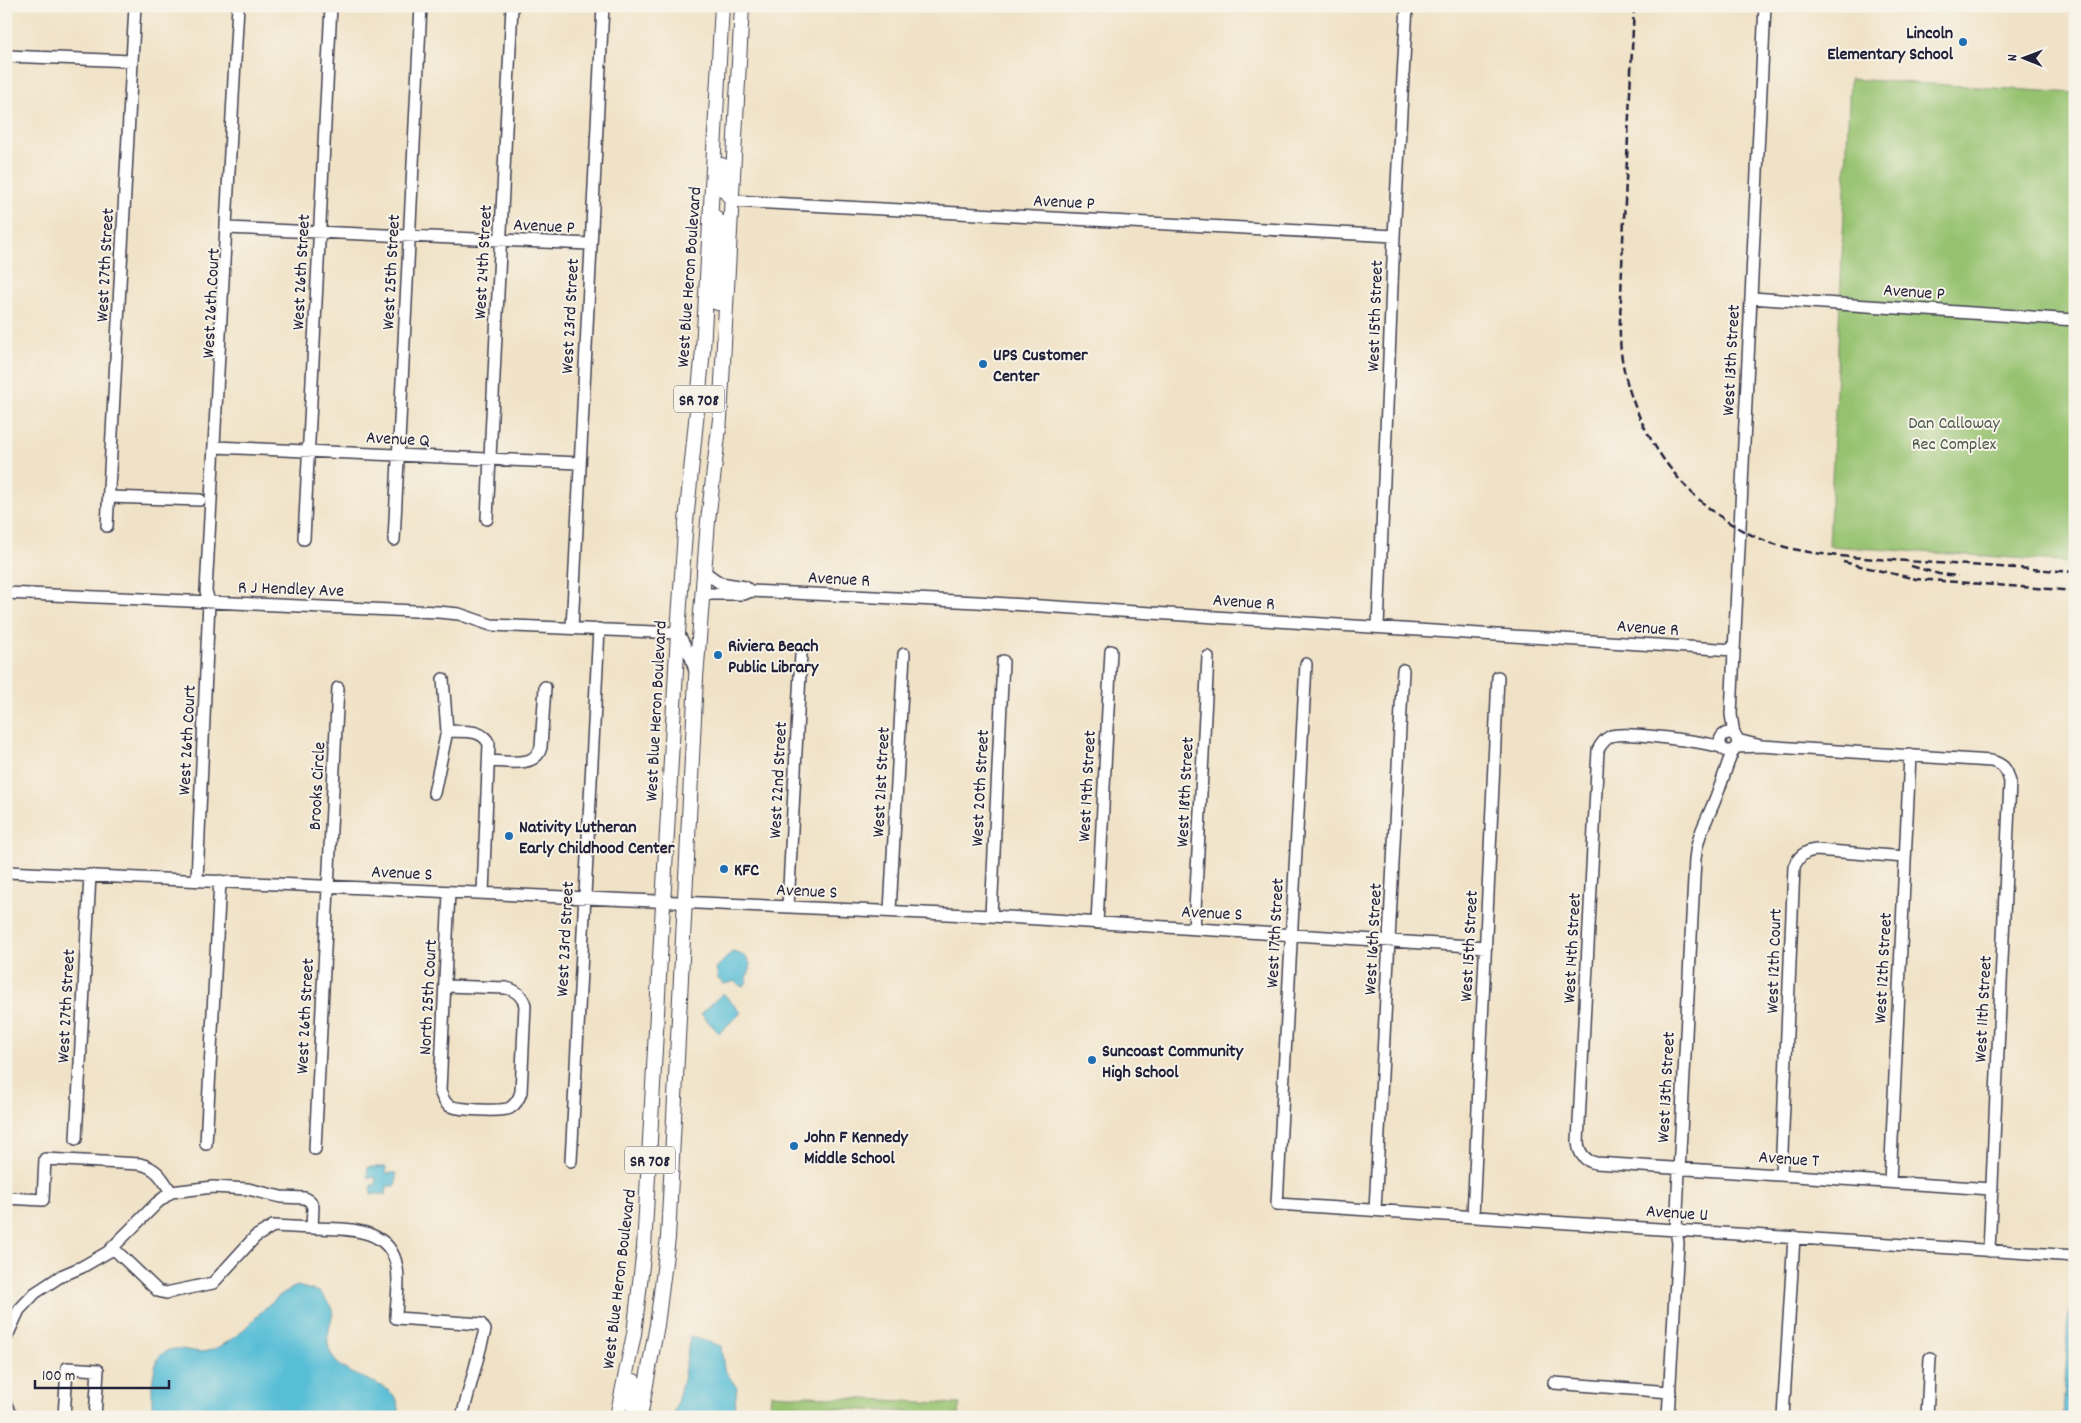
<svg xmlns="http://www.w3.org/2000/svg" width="2081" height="1423" viewBox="0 0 2081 1423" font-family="Dekko,sans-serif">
  <rect width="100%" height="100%" fill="#f7f3e8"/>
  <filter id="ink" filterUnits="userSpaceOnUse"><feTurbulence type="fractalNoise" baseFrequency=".02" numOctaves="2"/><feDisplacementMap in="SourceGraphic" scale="10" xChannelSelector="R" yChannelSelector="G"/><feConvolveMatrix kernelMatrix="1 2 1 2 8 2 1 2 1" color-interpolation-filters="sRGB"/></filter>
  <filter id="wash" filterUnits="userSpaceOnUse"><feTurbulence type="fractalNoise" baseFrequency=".0096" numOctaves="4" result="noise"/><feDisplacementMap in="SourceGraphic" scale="20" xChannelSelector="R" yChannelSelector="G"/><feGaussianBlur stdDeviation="1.12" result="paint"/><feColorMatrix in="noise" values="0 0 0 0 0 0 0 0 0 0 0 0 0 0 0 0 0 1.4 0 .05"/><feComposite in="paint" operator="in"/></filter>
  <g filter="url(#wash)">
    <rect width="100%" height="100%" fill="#f0e2c6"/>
    <path fill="#96c270" stroke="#5c7256" d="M1850 79 2075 93V562L1829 546Z
      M771 1394 960 1404 959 1415 937 1417 921 1413 808 1407 793 1409 777 1417H760L772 1406 770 1405Z"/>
    <path fill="#58bed6" stroke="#3d7088" d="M732 952C746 954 757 964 746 977L747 982 744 986 739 985 736 981 724 984 718 979 716 968Z
      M723 993 741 1013 719 1033 701 1014Z
      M368 1167H386V1173H396V1186H387L386 1194H371V1185H376V1178L367 1177Z
      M297 1286 320 1292 333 1309C333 1321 326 1331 328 1343 333 1380 378 1374 396 1398 399 1403 399 1411 400 1417H153C151 1403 151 1367 160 1356 173 1341 194 1355 208 1351 248 1339 261 1300 297 1286Z
      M2075 1293V1417H2063L2069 1314Z
      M690 1336 721 1346 724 1369 737 1388 733 1417H673L683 1380Z"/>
  </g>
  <g filter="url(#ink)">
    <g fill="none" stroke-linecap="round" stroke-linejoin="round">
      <g stroke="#413f50" stroke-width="14">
        <path id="minor" d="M6 56 132 61
          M733 201 1394 236
          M227 228 590 244
          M1751 298 2075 320
          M214 447 579 463
          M109 497 200 500
          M487 519 512 6
          M107 526 135 6
          M304 539 331 6
          M394 540 421 6
          M703 571 720 583 745 587 749 590
          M6 593 438 612 459 614 491 625 678 633 691 657 695 671
          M702 594H744L751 591 977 602 1734 650
          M1378 627 1394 236 1407 6
          M572 628 603 6
          M1306 664 1277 1204 2075 1256
          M447 731C462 732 482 728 489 744L483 893
          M1720 742a9 9 0 1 1 18 0a9 9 0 1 1-18 0Z
          M1734 735 1731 714 1765 6
          M1761 746 1991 761C2004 764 2007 770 2010 782L1989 1251
          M1721 747C1704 742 1626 731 1611 736 1605 739 1601 744 1598 750L1578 1142C1579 1154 1585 1161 1596 1163L1991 1189
          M1736 747 1761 746 1737 740
          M489 761C505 761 536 769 541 747L545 687
          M434 793 447 731 443 679
          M6 872 991 916 1486 947
          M197 880 209 602 206 591 238 6
          M788 907 801 654
          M890 911 904 654
          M991 916 1003 661
          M1097 923 1111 651
          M1194 929 1208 657
          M445 986 506 988C516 990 522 995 525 1005L521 1092C519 1099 516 1104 510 1108 502 1112 455 1110 448 1105 444 1102 442 1096 440 1091L449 892
          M76 1139 90 875
          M206 1144 220 881
          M315 1149 338 688
          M571 1161 599 629
          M1781 1175 1794 867C1798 857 1804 851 1816 850L1905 857
          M1890 1182 1910 755
          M6 1198 43 1200 45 1159 140 1164C157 1168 162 1178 171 1192
          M1375 1210 1403 670
          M1473 1216 1498 677
          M113 1248 158 1291 166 1293 213 1283 255 1237 273 1226 312 1228
          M6 1338 19 1310 35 1293 61 1276 82 1267 108 1252 157 1203 171 1192 213 1187 248 1189 281 1197 305 1198 310 1201 313 1207 312 1228C344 1229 391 1226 397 1268 400 1284 396 1302 396 1318L481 1324 485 1330 462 1417
          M1554 1383 1670 1392
          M6 1405 12 1417
          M64 1417 67 1368 98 1370 95 1417
          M1668 1417 1678 1243 1676 1230 1695 859C1697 834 1708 819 1716 797 1723 781 1726 765 1734 749
          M1783 1417 1794 1237
          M1927 1417 1930 1358"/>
      </g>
      <g stroke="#413f50" stroke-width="16">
        <path id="major" d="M722 165 723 189 733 201
          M711 213 720 223 717 303
          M634 1381C631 1395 630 1404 637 1417
          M617 1417 634 1334 644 1248 678 633 685 532 703 350 722 6
          M640 1417 657 1325 668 1238 696 678 708 521 720 419 742 6"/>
      </g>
      <use href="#minor" stroke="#fff" stroke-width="11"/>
      <use href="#major" stroke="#fff" stroke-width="14"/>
      <path stroke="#22223b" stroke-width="2.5" stroke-dasharray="8 4" stroke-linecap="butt" d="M1634 6C1631 71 1628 137 1625 202 1623 234 1622 266 1621 298 1620 316 1619 334 1621 352 1632 440 1701 528 1789 548 1827 557 1867 558 1907 561 1963 565 2019 568 2075 572
        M1843 562 1916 579 2075 591
        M1911 566 1939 574 1958 576"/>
    </g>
  </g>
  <g fill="#1f6fb2" stroke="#f7f3e8" stroke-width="2">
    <circle cx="1963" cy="42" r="5"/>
    <circle cx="983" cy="364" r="5"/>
    <circle cx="718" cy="655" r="5"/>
    <circle cx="509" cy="836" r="5"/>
    <circle cx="724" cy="869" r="5"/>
    <circle cx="1092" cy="1060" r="5"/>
    <circle cx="794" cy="1146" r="5"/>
  </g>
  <g text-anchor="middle" stroke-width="4" stroke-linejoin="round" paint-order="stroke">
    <g fill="#f7f3e8" stroke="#62616f" stroke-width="1">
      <rect x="674" y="385.5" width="50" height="27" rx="4"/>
      <rect x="625" y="1146.5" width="50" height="27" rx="4"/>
    </g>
    <g font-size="16" font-weight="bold" fill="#22223b">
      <text x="699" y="405">SR 708</text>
      <text x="650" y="1166">SR 708</text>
    </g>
    <g font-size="18" font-weight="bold" fill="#22223b" stroke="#f7f3e8" text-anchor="start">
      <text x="1953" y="38" text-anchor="end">Lincoln<tspan x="1953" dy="21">Elementary School</tspan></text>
      <text x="993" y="360">UPS Customer<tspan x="993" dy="21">Center</tspan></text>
      <text x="728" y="651">Riviera Beach<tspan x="728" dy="21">Public Library</tspan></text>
      <text x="519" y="832">Nativity Lutheran<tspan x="519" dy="21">Early Childhood Center</tspan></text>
      <text x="734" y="875">KFC</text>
      <text x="1102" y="1056">Suncoast Community<tspan x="1102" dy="21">High School</tspan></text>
      <text x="804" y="1142">John F Kennedy<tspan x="804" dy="21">Middle School</tspan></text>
    </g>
    <g font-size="18" fill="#22223b" stroke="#f7f3e8">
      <text transform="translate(1064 201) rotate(3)" y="6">Avenue P</text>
      <text transform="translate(544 225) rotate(3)" y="6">Avenue P</text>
      <text transform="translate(482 262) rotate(-87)" y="6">West 24th Street</text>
      <text transform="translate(104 265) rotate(-87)" y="6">West 27th Street</text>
      <text transform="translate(300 272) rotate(-87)" y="6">West 26th Street</text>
      <text transform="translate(390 272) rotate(-87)" y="6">West 25th Street</text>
      <text transform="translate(688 277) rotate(-86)" y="6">West Blue Heron Boulevard</text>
      <text transform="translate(1914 291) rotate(4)" y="6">Avenue P</text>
      <text transform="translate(210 303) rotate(-87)" y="6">West 26th Court</text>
      <text transform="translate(569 316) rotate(-87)" y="6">West 23rd Street</text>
      <text transform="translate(1374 316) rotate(-88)" y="6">West 15th Street</text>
      <text transform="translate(1730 360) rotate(-87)" y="6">West 13th Street</text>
      <text transform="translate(398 438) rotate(3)" y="6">Avenue Q</text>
      <text transform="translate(839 578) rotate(3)" y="6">Avenue R</text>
      <text transform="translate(291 588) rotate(2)" y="6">R J Hendley Ave</text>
      <text transform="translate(1244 601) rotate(4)" y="6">Avenue R</text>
      <text transform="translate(1648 627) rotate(4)" y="6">Avenue R</text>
      <text transform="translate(655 711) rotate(-87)" y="6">West Blue Heron Boulevard</text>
      <text transform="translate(186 740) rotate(-87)" y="6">West 26th Court</text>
      <text transform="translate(777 780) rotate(-87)" y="6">West 22nd Street</text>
      <text transform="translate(880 782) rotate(-87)" y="6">West 21st Street</text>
      <text transform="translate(316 786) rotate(-87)" y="6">Brooks Circle</text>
      <text transform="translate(1086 786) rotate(-87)" y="6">West 19th Street</text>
      <text transform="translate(979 788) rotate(-87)" y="6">West 20th Street</text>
      <text transform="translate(1184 792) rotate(-87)" y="6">West 18th Street</text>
      <text transform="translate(402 872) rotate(3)" y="6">Avenue S</text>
      <text transform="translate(807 890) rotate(3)" y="6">Avenue S</text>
      <text transform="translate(1212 912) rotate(3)" y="6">Avenue S</text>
      <text transform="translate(1274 933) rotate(-87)" y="6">West 17th Street</text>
      <text transform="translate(564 939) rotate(-87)" y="6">West 23rd Street</text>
      <text transform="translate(1372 939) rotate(-87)" y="6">West 16th Street</text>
      <text transform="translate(1468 946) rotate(-87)" y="6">West 15th Street</text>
      <text transform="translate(1571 948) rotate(-87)" y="6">West 14th Street</text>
      <text transform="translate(1773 961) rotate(-88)" y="6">West 12th Court</text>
      <text transform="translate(1882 968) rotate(-87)" y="6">West 12th Street</text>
      <text transform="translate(427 997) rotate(-87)" y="6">North 25th Court</text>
      <text transform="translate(65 1006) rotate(-87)" y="6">West 27th Street</text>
      <text transform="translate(1982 1009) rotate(-87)" y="6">West 11th Street</text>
      <text transform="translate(304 1016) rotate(-87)" y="6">West 26th Street</text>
      <text transform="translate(1665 1087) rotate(-87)" y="6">West 13th Street</text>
      <text transform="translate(1789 1158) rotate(4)" y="6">Avenue T</text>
      <text transform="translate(1677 1212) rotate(4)" y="6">Avenue U</text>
      <text transform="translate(618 1279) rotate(-83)" y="6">West Blue Heron Boulevard</text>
    </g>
    <g font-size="18" fill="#4b5a4e" stroke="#f7f3e8">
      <text x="1954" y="428">Dan Calloway<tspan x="1954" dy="21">Rec Complex</tspan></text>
    </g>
  </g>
  <rect width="2081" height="1423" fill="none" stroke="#f7f3e8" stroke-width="25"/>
  <g transform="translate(2024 58) rotate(271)" stroke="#f7f3e8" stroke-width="4" paint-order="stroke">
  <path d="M0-4L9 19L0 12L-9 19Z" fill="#22223b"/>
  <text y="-8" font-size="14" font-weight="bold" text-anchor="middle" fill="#22223b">N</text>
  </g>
  <path d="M35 1380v8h134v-8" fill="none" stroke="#22223b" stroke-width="2.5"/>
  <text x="42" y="1380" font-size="15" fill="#22223b" stroke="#f7f3e8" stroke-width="4" paint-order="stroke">100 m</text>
</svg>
